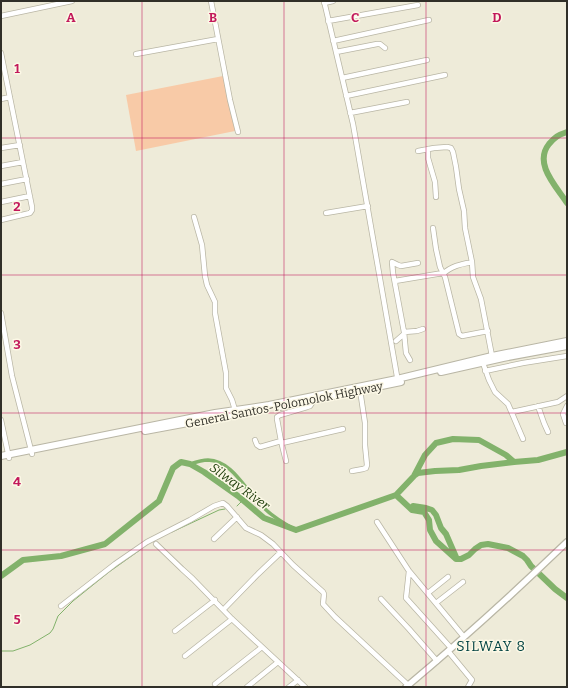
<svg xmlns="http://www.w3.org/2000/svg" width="568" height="688" viewBox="0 0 568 688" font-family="Bitter,serif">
  <rect width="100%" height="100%" fill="#eeebd9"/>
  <path fill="#f8caa7" d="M223 76 235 131 136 151 126 95Z"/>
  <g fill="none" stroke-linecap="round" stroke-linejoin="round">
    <path stroke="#82b26b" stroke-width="1" d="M237 506 243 500
      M172 532 219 510 225 509
      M1 651H13L30 645 50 633 53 629 58 616 73 601 109 572 140 550"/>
    <path stroke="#82b26b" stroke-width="3.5" d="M190 464C196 462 202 460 208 460 233 461 245 490 261 505 271 516 283 523 296 530"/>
    <path stroke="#82b26b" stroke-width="6" d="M567 132C558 135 555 137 549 144 533 164 557 187 567 203
      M415 475 418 473 435 471 459 470 481 466 514 462
      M396 495 412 510 424 512 429 520 430 530 436 541 456 559H461L469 555 475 549 481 545 488 544 508 548 523 556 527 560 531 566 555 589 567 598
      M413 506 426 508 432 510 436 515 441 528 446 534 456 557
      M1 576 23 560 61 556 105 544 159 501 173 468 181 462 190 464 204 472 238 496 264 518 296 530 396 495 414 476 425 455 436 443 453 439 479 440 506 455 514 462 538 460 567 452"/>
    <g stroke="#b9b6a5" stroke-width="6">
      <path id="minor" d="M211 1 230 100 238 132
        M324 1 353 124 398 382
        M324 3 333 1
        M1 16 72 1
        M328 21 418 5
        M333 41 429 20
        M336 52 377 44H380L385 48
        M1 53 32 207V210L30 213 1 220
        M136 54 218 39
        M342 78 427 60
        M346 96 445 75
        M1 99 10 97
        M350 113 407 102
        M1 148 20 145
        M428 149V158L435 182 436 197
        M418 151 434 148 447 147 451 148 453 152 456 167 459 189 464 211 465 228 472 262 473 277 481 299 492 356
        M1 166 23 162
        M1 184 27 179
        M1 202 30 196
        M326 213 368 206
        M194 217 202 245 205 276 207 285 215 302V313L226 373V388L232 400 235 410
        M433 228 436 249 440 267 445 277 459 334 462 336 488 331
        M418 263 401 266 398 265 392 262 393 273 404 332 417 331 423 329
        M443 274C451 266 462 264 472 262
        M395 281 443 273
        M1 313 12 376 32 454
        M404 332 406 353 410 360
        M396 341 404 334
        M483 363 489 380 495 392 508 404 523 439
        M485 371 523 363 567 356
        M538 406 544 423 548 432
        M512 412 558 402 567 396
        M1 420 9 458
        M566 423 563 414 567 406
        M255 440 257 445 260 447 281 441
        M282 443 343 429
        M286 461 281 441 277 419V417L280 415 307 407 310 406 314 400
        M352 471 363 469 366 468 367 465 365 445V423L360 390
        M377 522 409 571 464 637
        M214 539 237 517
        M156 544 182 569 193 579 232 619 305 687
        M409 571 406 598 451 648
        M428 593 448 577
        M381 599 409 629 437 661
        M436 603 463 582
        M61 606 115 564 147 542 190 520 214 506 223 503 227 506 246 528 261 535 273 544 293 565 323 592 324 594 323 604 335 617 408 685
        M224 609 258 574 280 553
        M175 631 215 600
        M448 651 472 680 468 687
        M185 656 232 619
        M215 684 262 647
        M247 687 278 662
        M289 687 298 680"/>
    </g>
    <g stroke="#b9b6a5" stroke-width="8">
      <path id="major" d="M406 687C461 641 515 592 567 542"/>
    </g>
    <g stroke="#b9b6a5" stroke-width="8">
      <path id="highway" d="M441 372 503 358 567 346
        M279 407 314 400 401 382
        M145 431 258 410
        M1 456 215 413 269 405 397 379 492 356 567 341"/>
    </g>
    <use href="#minor" stroke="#fff" stroke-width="4.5"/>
    <use href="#major" stroke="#fff" stroke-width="5.5"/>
    <use href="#highway" stroke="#fff" stroke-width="6"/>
  </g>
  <path fill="none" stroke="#c2185b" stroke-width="1" stroke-opacity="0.55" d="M142 1V687M284 1V687M426 1V687M1 138H567M1 275H567M1 413H567M1 550H567"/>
  <g text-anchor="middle" stroke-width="3" stroke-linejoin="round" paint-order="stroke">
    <g font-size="12" fill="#302f28" stroke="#fcf8e6">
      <text transform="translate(284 405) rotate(-11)" y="4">General Santos-Polomolok Highway</text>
    </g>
    <g font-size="13" font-style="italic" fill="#1c3b08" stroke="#fcf8e6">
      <text transform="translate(240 486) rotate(36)" y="5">Silway River</text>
    </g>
    <g font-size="14" letter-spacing="1" fill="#004242" stroke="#fcf8e6">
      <text x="491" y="651">SILWAY 8</text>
    </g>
  </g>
  <g font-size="13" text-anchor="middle" font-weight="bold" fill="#c2185b" stroke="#fcf8e6" stroke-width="3" stroke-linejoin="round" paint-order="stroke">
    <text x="71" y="22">A</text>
    <text x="213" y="22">B</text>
    <text x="355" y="22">C</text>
    <text x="497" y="22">D</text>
    <text x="17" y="73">1</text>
    <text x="17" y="211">2</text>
    <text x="17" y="349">3</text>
    <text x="17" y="486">4</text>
    <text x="17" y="624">5</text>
  </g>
  <rect width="568" height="688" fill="none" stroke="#302f28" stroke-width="4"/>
</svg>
